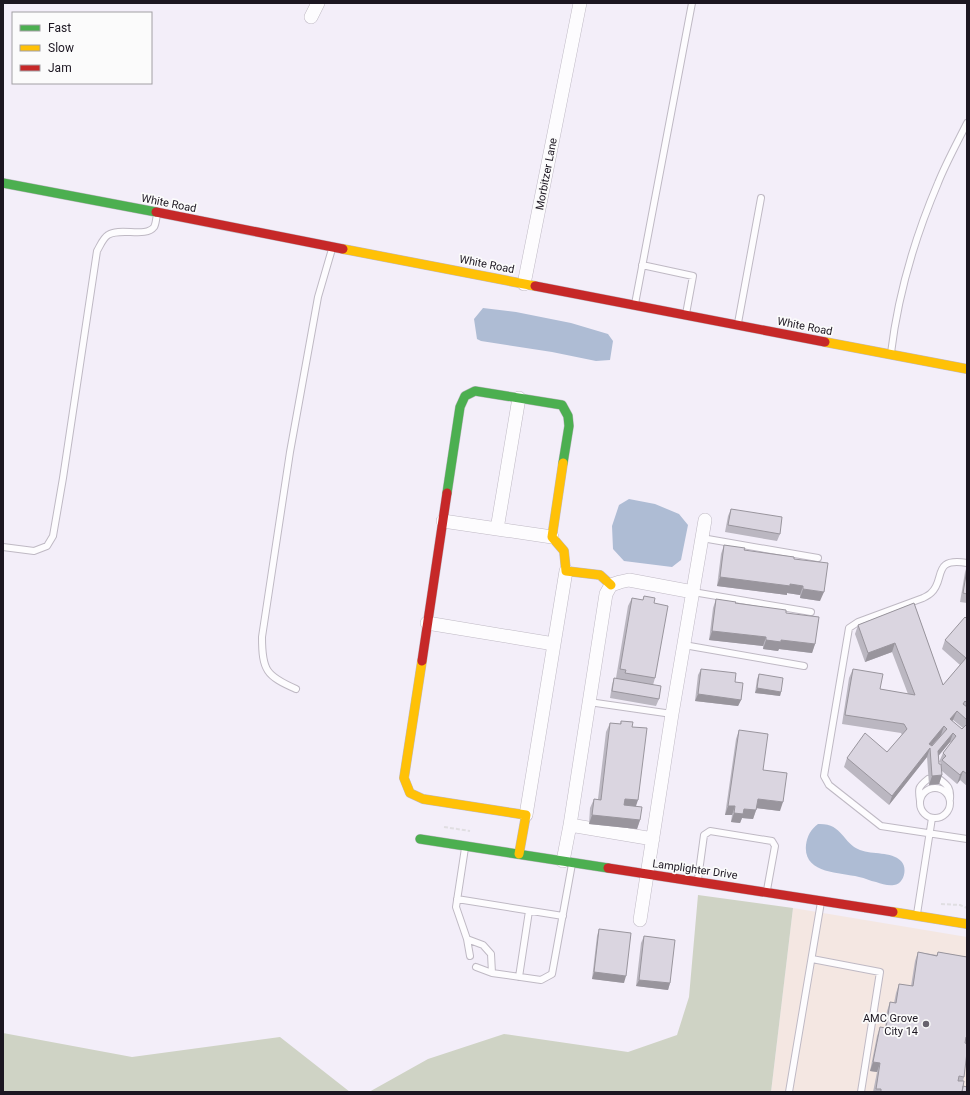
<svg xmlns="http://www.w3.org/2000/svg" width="970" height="1095" viewBox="0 0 970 1095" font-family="Roboto,sans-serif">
  <rect width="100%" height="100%" fill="#f3eef9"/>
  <path fill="#f4e7e2" d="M793 908 967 937V1092H771Z"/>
  <path fill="#cfd3c5" d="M698 895 793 908 771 1092H369L428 1059 504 1034 628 1052 677 1035 689 997Z
    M3 1033 132 1057 280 1037 350 1092H3Z"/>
  <path fill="#aebcd4" d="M483 308 516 312 571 323 608 334 613 341 610 360 596 361 552 352 481 341 477 339 474 319Z
    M629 499 655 504 679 514 688 525 681 560 672 567 624 561 613 549 612 526 619 505Z
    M818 824C843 823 842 843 860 850 873 855 891 851 901 861 908 868 904 884 894 885 888 886 882 884 876 882 870 881 865 878 859 877 839 872 803 874 806 845 807 836 811 829 818 824Z"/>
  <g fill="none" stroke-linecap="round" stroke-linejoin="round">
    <g stroke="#bfb9c4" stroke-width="8">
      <path id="lane" d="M642 265 693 276 686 314
        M635 304 692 3
        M738 323 761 198
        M891 353C898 295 915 237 938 183 946 163 957 143 967 123
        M702 538 818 558
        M3 547 34 551 47 546 53 536 63 478 97 251C100 246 103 238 108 235 120 227 146 238 154 227 156 224 156 218 157 215
        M967 563C931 557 946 580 931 593 929 595 925 597 923 598L858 622 849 628 824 776 829 785 881 826 967 839
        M693 592 811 612
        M684 645 804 666
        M296 689C266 676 262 670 262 637L290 452 318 297 332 249
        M589 702 672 714
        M938 778C947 785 951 787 950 799
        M920 803a15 15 0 1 1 30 0a15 15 0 1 1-30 0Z
        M920 801C918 788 918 787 928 779
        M465 848 456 907 467 939 483 945 491 954 492 973 541 980 552 974 572 864
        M698 879 704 835 710 831 772 841 775 846 767 890
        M457 899 563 916
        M917 914 932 818
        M467 939 470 956
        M812 959 880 972 861 1092
        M476 967 492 973
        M519 977 529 911
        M789 1092 821 902"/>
    </g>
    <g stroke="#bfb9c4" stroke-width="14">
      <path id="street" d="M311 17 318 3
        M524 284 580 3
        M443 521 552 537
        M497 529 519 398
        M427 623 554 644
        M526 815 566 571
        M570 825 653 839
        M563 861 570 825 606 594 611 585 620 582 629 580 693 592
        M640 920 672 714 705 520"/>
    </g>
    <g stroke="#bfb9c4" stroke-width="10">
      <path id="fast" d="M3 183 156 212
        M447 493 460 407 465 396 475 391 562 405 568 416 569 426 563 463
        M420 839 608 868"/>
    </g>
    <g stroke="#bfb9c4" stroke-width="10">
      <path id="slow" d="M343 249 535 286
        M825 342 967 369
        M563 463 552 537 564 551 566 571 600 575 611 585
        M422 661 404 778 410 793 423 799 526 815 519 854
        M893 912 967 924"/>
    </g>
    <g stroke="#bfb9c4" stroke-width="10">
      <path id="jam" d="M156 212 343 249
        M535 286 825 342
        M422 661 447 493
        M608 868 893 912"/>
    </g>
    <path stroke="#e0dee2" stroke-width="2" stroke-dasharray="4 2" stroke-linecap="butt" d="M444 827 470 831
      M941 904 960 905 967 908"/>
    <use href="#lane" stroke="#fdfcfe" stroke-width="6"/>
    <use href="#street" stroke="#fdfcfe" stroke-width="13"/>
    <use href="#fast" stroke="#4caf50" stroke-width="9"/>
    <use href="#slow" stroke="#ffc107" stroke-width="9"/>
    <use href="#jam" stroke="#c62828" stroke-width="9"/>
  </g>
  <path fill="#bbb7c1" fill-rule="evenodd" d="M731 509 780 534 777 541 725 532 728 516Z
    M724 545 744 550 794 559 820 601 800 598V595L787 593V595L717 586 721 554Z
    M967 566V603L960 602 965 572Z
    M644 596 654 603 655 678 653 685 659 699 656 706 610 698 612 685 614 678 623 679 616 678 628 606 632 598 643 600Z
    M716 599 786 613 815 644 812 653 779 649 778 651 763 649V646L709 640 713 608Z
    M914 603 943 685 960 665 942 649 945 640 967 619V786L960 780 957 784 942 771V775L939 784 929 785 927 757 889 805 844 767 847 758 887 752 902 735 901 733 842 724 849 678 853 669 880 689 908 694 892 652 865 662 855 634 858 625ZM953 720 963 728 962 729 952 721ZM950 742 951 743 943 753 939 762 941 763V764H939V755Z
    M701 669 735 682 741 700 738 706 695 701 698 675Z
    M759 674 781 692 780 696 755 693 757 679Z
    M621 721 632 727 636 806 640 820 637 829 589 824 590 808 594 799H598L606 732 610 723 620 724Z
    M739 730 763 770 780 811 757 808 753 819 742 818 740 823 731 822 732 815H725L736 739Z
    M599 929 624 983 592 979 597 936Z
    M644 936 670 983 668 990 636 986 641 943Z
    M918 952 937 955 938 952 967 957V1057L966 1060 964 1077 963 1081V1086L967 1092H873L877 1072 870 1071 877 1036 880 1027 885 1028 887 1011 890 1002 894 1003 896 993 899 984 911 986 915 961Z"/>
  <path fill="#99959d" d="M720 577 790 584 803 586 800 595 787 593V595L717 586Z
    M803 589 824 592 820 601 800 598Z
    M712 631 766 637 763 646 709 640Z
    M766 640H781L815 644 812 653 779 649 778 651 763 649Z
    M895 643 892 652 865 662 868 653Z
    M757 688 781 692 780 696 755 693Z
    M698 694 741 700 738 706 695 701Z
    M957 711 953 720 947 728 950 719Z
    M944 726 941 735 926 752 929 744Z
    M953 733 950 742 935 760 938 751Z
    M930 748 927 757 889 805 892 796Z
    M963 771 960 780 957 784 960 775Z
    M942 775 939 784 929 785 932 776Z
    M625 799 638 800 635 809 622 807Z
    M758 799 783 802 780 811 755 808Z
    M728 806H735L732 815H725Z
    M744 809 756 810 753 819 742 818 740 823 731 822 734 813Z
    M592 815 640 820 637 829 589 824Z
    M594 972 626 976 624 983 592 979Z
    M639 980 670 983 668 990 636 986Z
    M873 1062 880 1063 877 1072 870 1071Z"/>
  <path fill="#dad5e0" stroke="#99959d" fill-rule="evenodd" d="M731 509 782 517 780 534 728 525Z
    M724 545 745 548 744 550 794 557V559L828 563 824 592 803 589V586L790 584V586L720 577Z
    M967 569V594L963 593Z
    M644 596 655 598 654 603 668 606 655 678 625 673 626 670 620 669 632 598 643 600Z
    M716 599 736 602 735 603 786 610V613L819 617 815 644 781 640V642L766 640V637L712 631Z
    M914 603 943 685 966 658 945 640 965 617 967 619V703L965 701 963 704 967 707V720L957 711 950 719 962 729 967 724V774L963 771 960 775 942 760 946 756 943 753 956 736 953 733 938 751 939 764H941L942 775 932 776 930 748 892 796 847 758 865 733 887 752 907 729 904 724 845 715 853 669 883 674 880 689 915 695 895 643 868 653 858 625ZM944 726 947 729 932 746 929 744Z
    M701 669 736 673 735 682 743 683 741 700 698 694Z
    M759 674 783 678 781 692 757 688Z
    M614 678 661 686 659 699 612 691Z
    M621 721 633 722 632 727 647 728 638 800 625 799 624 805 642 807 640 820 592 815 594 799 601 800 610 723 621 724Z
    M739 730 768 734 763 770 787 773 783 802 758 799 756 810 744 809 743 814 734 813 735 806H728Z
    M599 929 631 933 626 976 594 972Z
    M644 936 675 940 670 983 639 980Z
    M918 952 937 956 938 952 967 957V1037H966L965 1043 967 1044V1052L964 1077 959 1076 958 1081H964L962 1092H881V1089H876L880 1063 873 1062 880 1027 886 1028 890 1002 896 1003 899 984 913 986Z
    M963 1086 967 1087V1092H962Z"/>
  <circle fill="#67626d" stroke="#fbfbfb" stroke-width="1.5" cx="926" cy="1024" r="4"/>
  <g text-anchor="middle" stroke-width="3.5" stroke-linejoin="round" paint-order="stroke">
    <g font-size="11" fill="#1c1621" stroke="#fbfbfb">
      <text transform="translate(546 174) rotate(-79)" y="4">Morbitzer Lane</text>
      <text transform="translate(169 203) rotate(11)" y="4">White Road</text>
      <text transform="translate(487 264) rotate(11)" y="4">White Road</text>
      <text transform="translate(805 326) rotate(11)" y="4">White Road</text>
      <text transform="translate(695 869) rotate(8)" y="4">Lamplighter Drive</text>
    </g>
    <g font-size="11" fill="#1c1621" stroke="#fbfbfb" text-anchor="end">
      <text x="918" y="1022">AMC Grove<tspan x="918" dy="13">City 14</tspan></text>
    </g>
  </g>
  <rect width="970" height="1095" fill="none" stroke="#1c1621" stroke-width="8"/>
  <rect x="12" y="12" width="140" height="72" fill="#fbfbfb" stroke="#a29fa4"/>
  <rect x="20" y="25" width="20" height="6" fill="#4caf50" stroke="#a29fa4"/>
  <text x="48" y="32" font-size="12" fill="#1c1621">Fast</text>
  <rect x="20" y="45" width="20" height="6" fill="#ffc107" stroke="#a29fa4"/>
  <text x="48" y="52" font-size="12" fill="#1c1621">Slow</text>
  <rect x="20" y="65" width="20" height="6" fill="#c62828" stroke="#a29fa4"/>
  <text x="48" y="72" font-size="12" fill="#1c1621">Jam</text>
</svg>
